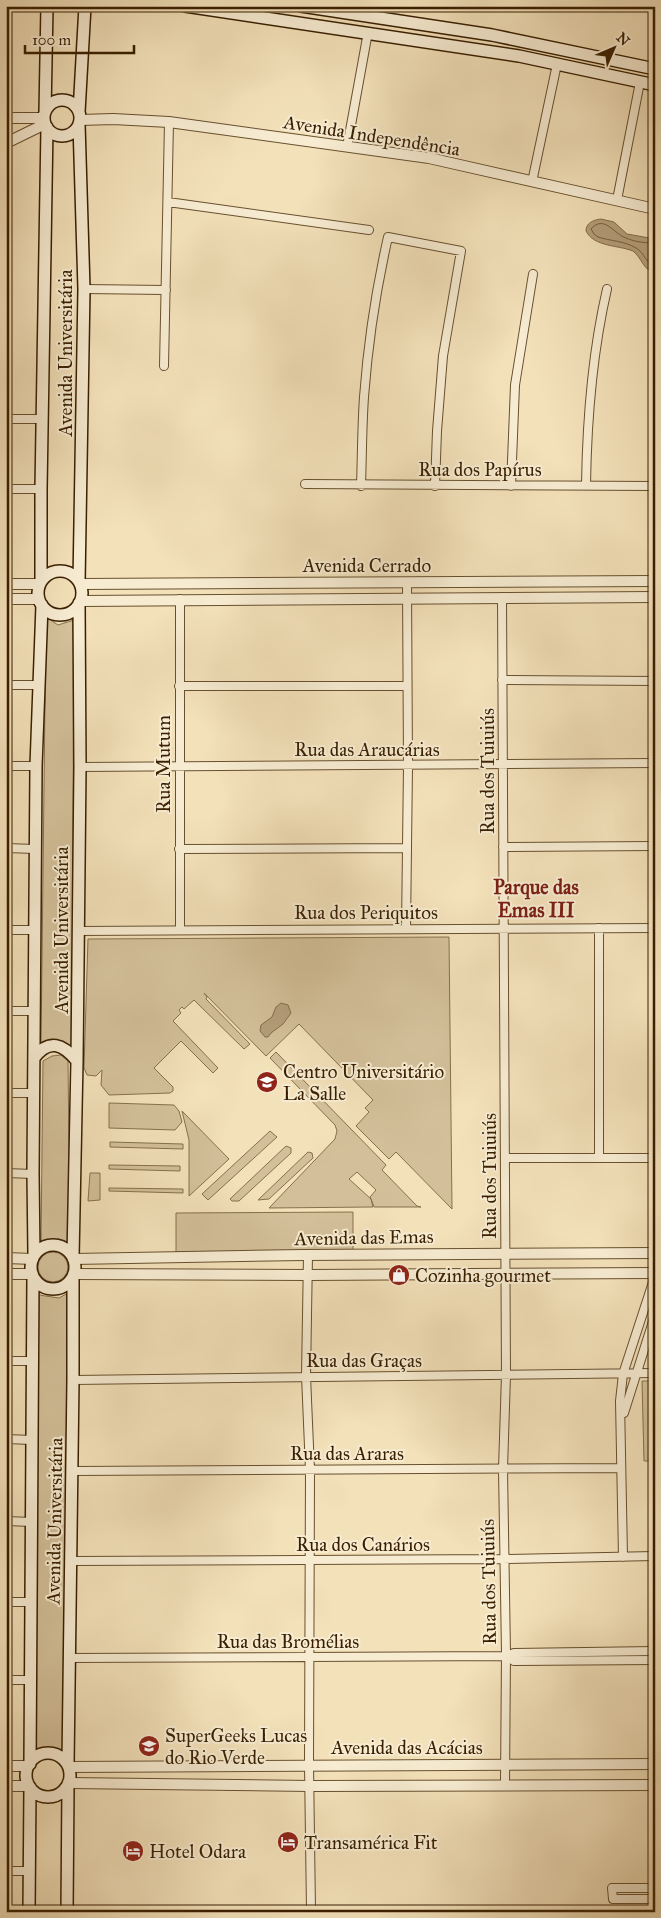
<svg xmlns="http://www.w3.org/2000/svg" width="661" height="1918" viewBox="0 0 661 1918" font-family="'IM FELL Great Primer',serif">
  <rect width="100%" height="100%" fill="#f3e1ba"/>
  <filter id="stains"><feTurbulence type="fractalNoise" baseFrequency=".004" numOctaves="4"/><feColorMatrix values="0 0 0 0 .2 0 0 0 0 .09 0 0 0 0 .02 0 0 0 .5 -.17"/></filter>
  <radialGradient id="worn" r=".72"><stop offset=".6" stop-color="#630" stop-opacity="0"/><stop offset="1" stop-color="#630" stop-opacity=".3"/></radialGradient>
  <path fill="#d3c09a" stroke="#86704d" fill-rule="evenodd" d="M46 617 58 625 74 620 72 1050 41 1046Z
    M449 937 452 1209 396 1152 389 1159 356 1126 369 1112 365 1108 373 1100 299 1024 266 1056 204 993 207 997 206 999 250 1044 244 1049 194 1000 184 1009 182 1007 179 1010 181 1013 173 1021 218 1068 213 1073 181 1041 154 1068 173 1087V1091L170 1093 109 1095 101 1085 102 1070 96 1076 87 1075 84 1068 88 939Z
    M276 1052 386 1165 382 1170 417 1206 421 1207H374L371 1199 373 1207 269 1208 335 1139 337 1131 335 1125 270 1058ZM357 1172 376 1190 370 1197 371 1199 349 1179Z
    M61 1055 68 1061 70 1243 59 1239 41 1243 43 1061 52 1056Z
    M109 1103 174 1105 179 1111 182 1122 175 1130 109 1128Z
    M182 1111 229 1159 189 1196V1140Z
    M270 1131 277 1137 208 1200 202 1194Z
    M110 1142 183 1144V1149L110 1147Z
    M286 1146 291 1148V1153L239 1201H232L230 1199Z
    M308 1152 312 1153 313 1158 269 1199 258 1200Z
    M109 1165 180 1166V1171L109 1169Z
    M90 1173H100V1200L88 1201Z
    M109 1188 183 1189V1193L109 1191Z
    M353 1212V1252H176V1213Z
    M38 1267a15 15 0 1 1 30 0a15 15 0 1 1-30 0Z
    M68 1293 64 1753C54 1751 44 1748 34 1754L39 1295 59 1298Z
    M642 1381H655V1461H644Z"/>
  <path fill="#b49f7b" stroke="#836c4a" d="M601 219 614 222 627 234 655 239V273C643 270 642 258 633 251 618 245 594 247 586 231 586 223 593 220 601 219Z
    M281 1003 288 1005 291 1013 283 1024 271 1033 268 1037H265L260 1031 261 1025 272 1017 276 1007Z"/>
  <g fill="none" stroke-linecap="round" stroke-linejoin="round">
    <path stroke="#765f3e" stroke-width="1" d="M655 243C645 243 635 242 626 238 614 234 604 214 591 229L594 234 598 237C610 241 625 241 636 248 645 253 646 264 655 268"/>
    <g stroke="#68502e" stroke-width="10">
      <path id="minor" d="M347 147 368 32
        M532 182 557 64
        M617 200 640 82
        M168 202 369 230
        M84 289 166 290
        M164 366 169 122
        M6 419H42
        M305 484 655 486
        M586 485C587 418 592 354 607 289
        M361 486C362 456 362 426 364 397 368 343 376 290 388 237L461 251 443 356 437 431 435 486
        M511 486 515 385 533 274
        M6 489H41
        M502 597 506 1375 503 1469 506 1653 505 1785
        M180 599V930
        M502 680 655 681
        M6 685H38
        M179 686H407
        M6 766H36
        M80 767 655 763
        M503 847 655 846
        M6 848 35 849
        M179 849 406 848
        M406 928 408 766 407 583
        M599 928V1158
        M6 930H35
        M78 931 655 928
        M6 1011H34
        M6 1093H34
        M505 1158H655
        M6 1173 33 1174
        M308 1255 306 1376 310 1470 309 1765 311 1910
        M6 1361H33
        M73 1380 655 1373
        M624 1413 655 1315
        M6 1439 32 1440
        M72 1471 621 1468
        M6 1521 32 1522
        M623 1557 620 1401 623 1374 655 1276
        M71 1561 503 1559 655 1556
        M6 1602H31
        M506 1656 514 1661 655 1660
        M69 1658 506 1656 514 1653 655 1651
        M6 1680H30
        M6 1871H29
        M655 1888H612L613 1899H655"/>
    </g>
    <g stroke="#68502e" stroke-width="12">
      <path id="tertiary" d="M6 118H44
        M80 120 113 119 169 122 429 158 655 209
        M6 143 45 124
        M6 584H40
        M80 584 655 581
        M6 599H39
        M81 601 655 597
        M6 1258 33 1259
        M73 1259 303 1255 655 1253
        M6 1274H32
        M74 1274 308 1275 655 1273
        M6 1766H28
        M69 1767 655 1764
        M69 1783 310 1786 655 1785
        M6 1786H29"/>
    </g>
    <g stroke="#391f00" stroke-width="14">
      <path id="secondary" d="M185 6 519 56 655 85
        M301 6 492 35 655 69
        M44 118a18 18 0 1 1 36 0a18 18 0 1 1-36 0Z
        M45 112 47 6
        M79 112 85 6
        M79 124 84 289 79 582
        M38 593a22 22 0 1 1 44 0a22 22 0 1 1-44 0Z
        M41 581V489L47 127
        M34 1058C49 1038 63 1044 77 1061
        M31 1267a22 22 0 1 1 44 0a22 22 0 1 1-44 0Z
        M34 1255 33 1174 36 766 42 605
        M73 1257 77 1061 80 767 79 603
        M26 1775a22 22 0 1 1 44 0a22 22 0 1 1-44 0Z
        M30 1764 33 1277
        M68 1765 73 1380V1277
        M29 1912 30 1787
        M67 1912 68 1785"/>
    </g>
    <use href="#minor" stroke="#f7ecd2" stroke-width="8"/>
    <use href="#tertiary" stroke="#f7ecd2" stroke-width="10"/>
    <use href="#secondary" stroke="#f7ecd2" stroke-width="11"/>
  </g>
  <defs>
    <g id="university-disc" transform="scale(1.125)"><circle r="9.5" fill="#8f2418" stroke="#f7ecd2"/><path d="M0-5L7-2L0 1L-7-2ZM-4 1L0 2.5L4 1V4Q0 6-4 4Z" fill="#fff"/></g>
    <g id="shop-disc" transform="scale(1.125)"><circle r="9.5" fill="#8f2418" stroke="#f7ecd2"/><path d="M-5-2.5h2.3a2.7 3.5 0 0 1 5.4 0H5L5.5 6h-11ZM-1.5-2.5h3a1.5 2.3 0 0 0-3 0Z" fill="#fff"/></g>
    <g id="school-disc" transform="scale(1.125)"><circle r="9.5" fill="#8f2418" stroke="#f7ecd2"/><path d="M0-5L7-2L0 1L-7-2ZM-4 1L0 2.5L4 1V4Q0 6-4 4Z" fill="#fff"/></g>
    <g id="hotel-disc" transform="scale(1.125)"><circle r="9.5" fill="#8f2418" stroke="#f7ecd2"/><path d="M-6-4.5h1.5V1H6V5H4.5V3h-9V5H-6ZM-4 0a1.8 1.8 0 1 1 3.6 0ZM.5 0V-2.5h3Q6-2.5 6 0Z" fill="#fff"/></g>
  </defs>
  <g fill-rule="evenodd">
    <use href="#university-disc" x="267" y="1082"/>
    <use href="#shop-disc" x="399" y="1275"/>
    <use href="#school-disc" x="149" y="1746"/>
    <use href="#hotel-disc" x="288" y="1842"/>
    <use href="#hotel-disc" x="133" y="1851"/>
  </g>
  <g text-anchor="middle" stroke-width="4" stroke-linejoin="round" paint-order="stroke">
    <g font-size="19" fill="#391f00" stroke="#f7ecd2">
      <text transform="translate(372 135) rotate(9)" y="7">Avenida Independência</text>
      <text transform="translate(65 353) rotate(-90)" y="7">Avenida Universitária</text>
      <text x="480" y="476">Rua dos Papírus</text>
      <text x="367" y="572">Avenida Cerrado</text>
      <text x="367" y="756">Rua das Araucárias</text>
      <text transform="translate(163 764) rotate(-90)" y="7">Rua Mutum</text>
      <text transform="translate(487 771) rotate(-90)" y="7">Rua dos Tuiuiús</text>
      <text x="366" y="919">Rua dos Periquitos</text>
      <text transform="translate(61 930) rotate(-90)" y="7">Avenida Universitária</text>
      <text transform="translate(489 1176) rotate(-90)" y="7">Rua dos Tuiuiús</text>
      <text transform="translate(364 1237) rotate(-1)" y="7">Avenida das Emas</text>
      <text x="364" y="1367">Rua das Graças</text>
      <text x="347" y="1460">Rua das Araras</text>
      <text transform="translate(54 1521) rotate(-89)" y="7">Avenida Universitária</text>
      <text x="363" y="1551">Rua dos Canários</text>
      <text transform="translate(488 1582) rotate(-91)" y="7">Rua dos Tuiuiús</text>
      <text x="288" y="1648">Rua das Bromélias</text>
      <text x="407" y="1754">Avenida das Acácias</text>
    </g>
    <g font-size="19" fill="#391f00" stroke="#f7ecd2" text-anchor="start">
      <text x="283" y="1078">Centro Universitário<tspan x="283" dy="22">La Salle</tspan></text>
      <text x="415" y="1282">Cozinha gourmet</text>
      <text x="165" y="1742">SuperGeeks Lucas<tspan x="165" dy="22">do Rio Verde</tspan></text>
      <text x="304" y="1849">Transamérica Fit</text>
      <text x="149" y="1858">Hotel Odara</text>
    </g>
    <g font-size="20" font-weight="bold" fill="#7a1f14" stroke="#f7ecd2">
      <text x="536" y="894">Parque das<tspan x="536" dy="23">Emas III</tspan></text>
    </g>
  </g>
  <rect width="661" height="1918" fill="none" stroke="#f3e1ba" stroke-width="25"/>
  <rect x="8" y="8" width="646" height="1903" fill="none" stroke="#391f00" stroke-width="2.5"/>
  <rect x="12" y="12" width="636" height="1893" fill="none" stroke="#391f00"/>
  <g transform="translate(614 48) rotate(45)" stroke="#f7ecd2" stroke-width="4" paint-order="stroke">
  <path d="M0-4L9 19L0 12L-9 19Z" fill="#391f00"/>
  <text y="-8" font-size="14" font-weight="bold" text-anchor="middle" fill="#391f00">N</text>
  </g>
  <path d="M25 45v8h109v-8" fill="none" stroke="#391f00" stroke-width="2.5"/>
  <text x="32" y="45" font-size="15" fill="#391f00" stroke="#f7ecd2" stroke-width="4" paint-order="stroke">100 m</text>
  <rect width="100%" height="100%" filter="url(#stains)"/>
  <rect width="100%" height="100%" fill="url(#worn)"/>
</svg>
